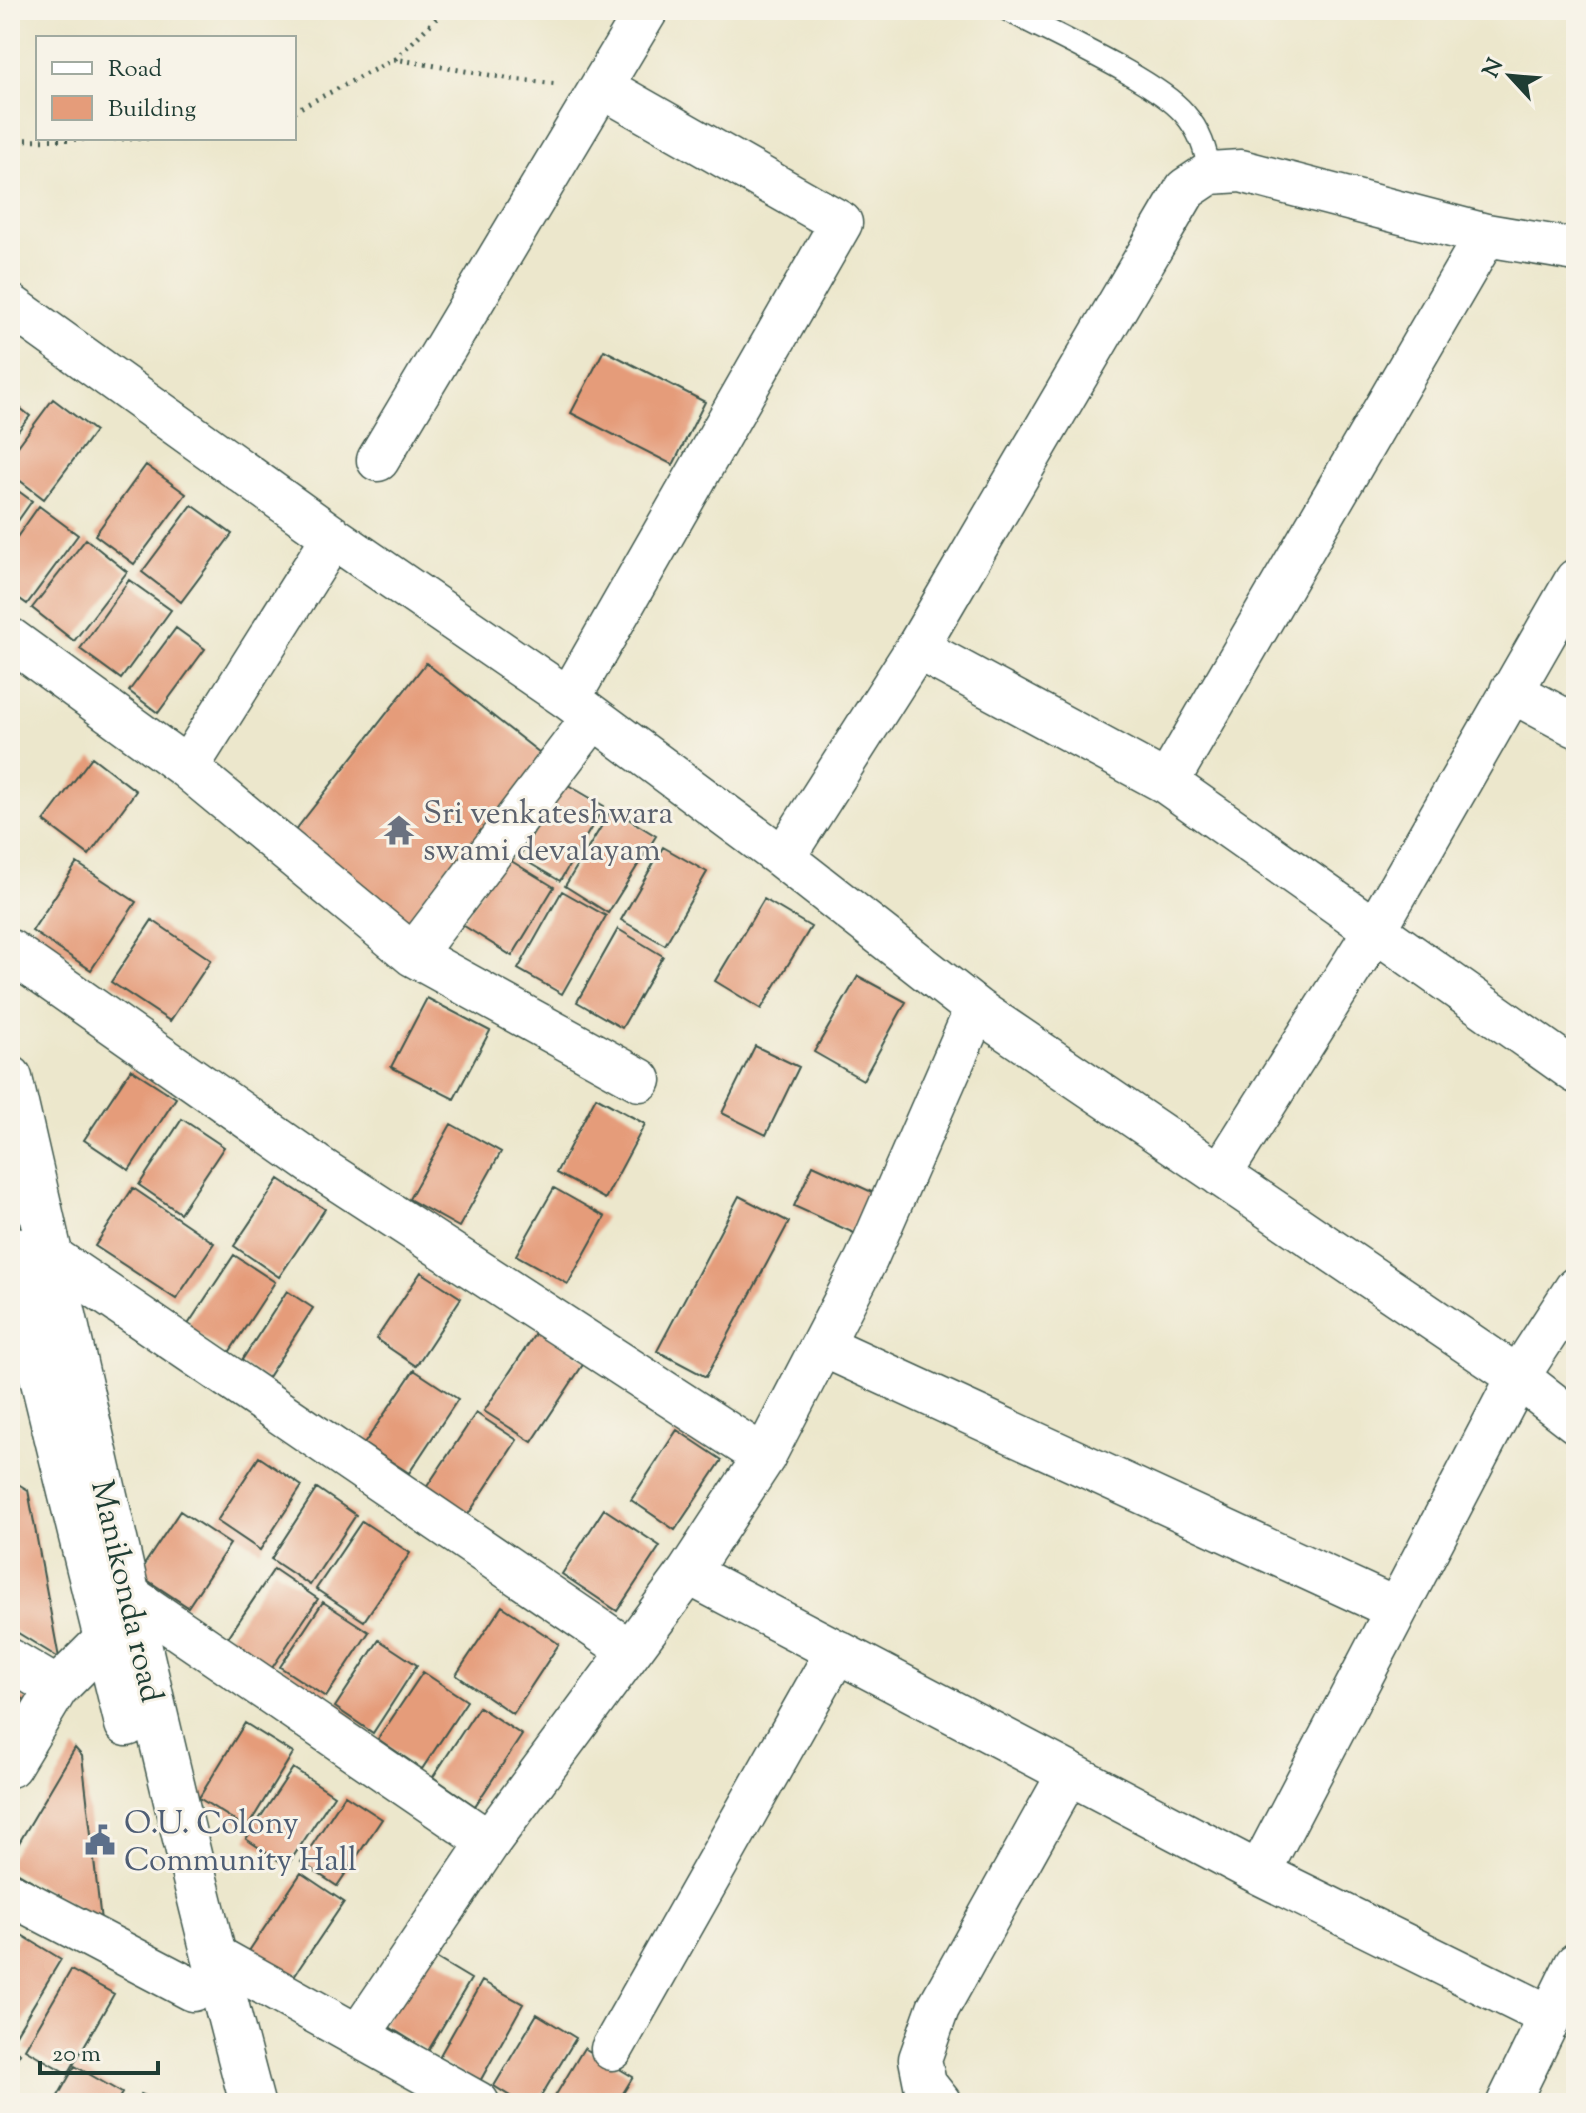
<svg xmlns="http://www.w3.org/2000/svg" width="1586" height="2113" viewBox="0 0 1586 2113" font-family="'Sorts Mill Goudy',serif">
  <rect width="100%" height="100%" fill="#f7f3e8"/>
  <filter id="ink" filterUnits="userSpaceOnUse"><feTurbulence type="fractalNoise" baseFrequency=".0125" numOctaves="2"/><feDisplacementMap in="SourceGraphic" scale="16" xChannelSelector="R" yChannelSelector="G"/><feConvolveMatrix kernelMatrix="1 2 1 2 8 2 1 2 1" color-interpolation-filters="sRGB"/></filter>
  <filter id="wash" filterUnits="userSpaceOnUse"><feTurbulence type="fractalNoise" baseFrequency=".006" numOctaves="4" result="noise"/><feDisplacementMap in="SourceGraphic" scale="32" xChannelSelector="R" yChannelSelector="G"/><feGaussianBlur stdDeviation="1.8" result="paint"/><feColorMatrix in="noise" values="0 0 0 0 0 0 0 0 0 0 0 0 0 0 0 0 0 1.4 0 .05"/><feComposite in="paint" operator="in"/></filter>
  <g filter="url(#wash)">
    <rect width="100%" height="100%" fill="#ece7cc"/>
    <g id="blocks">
      <path fill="#e59c7a" d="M604 350 705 402 673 465 571 413Z
        M53 399 95 431 44 499 10 473V457Z
        M10 400 30 416 10 441Z
        M146 465 186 494 134 564 95 535Z
        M10 485 32 501 10 532Z
        M192 505 232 534 181 602 142 572Z
        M39 506 78 535 27 604 10 592V547Z
        M86 539 127 572 74 641 32 608Z
        M129 580 171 610 121 679 80 649Z
        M176 628 205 649 158 713 129 691Z
        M426 663 545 757 407 935 287 841Z
        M92 757 136 791 89 855 44 821Z
        M563 782 604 806 560 881 519 857Z
        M612 809 656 836 608 913 565 886Z
        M663 847 707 872 665 945 621 920Z
        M503 856 554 887 512 956 461 924Z
        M77 863 136 902 91 970 32 931Z
        M562 891 606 916 562 994 518 969Z
        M764 899 811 927 761 1009 715 981Z
        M152 920 211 960 170 1021 111 982Z
        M618 929 663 956 622 1028 577 1002Z
        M858 976 906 1002 863 1080 814 1052Z
        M427 998 490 1031 454 1099 391 1067Z
        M755 1046 799 1067 766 1135 722 1113Z
        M131 1069 176 1098 129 1170 84 1140Z
        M596 1097 645 1124 605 1199 556 1173Z
        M182 1119 224 1147 180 1213 139 1185Z
        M451 1124 501 1152 459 1227 409 1199Z
        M813 1165 874 1193 856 1234 794 1206Z
        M279 1179 325 1209 279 1277 234 1246Z
        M133 1188 214 1243 176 1299 95 1246Z
        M554 1188 605 1217 568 1284 516 1255Z
        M739 1196 789 1222 706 1377 657 1351Z
        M234 1255 275 1282 228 1354 187 1326Z
        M421 1272 461 1298 416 1366 376 1339Z
        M287 1291 313 1308 266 1380 240 1363Z
        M539 1328 586 1360 532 1442 484 1411Z
        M414 1370 458 1399 409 1473 364 1444Z
        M476 1413 517 1440 467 1516 426 1488Z
        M677 1430 722 1460 675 1530 631 1500Z
        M259 1457 302 1486 260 1550 217 1521Z
        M10 1479 28 1490 59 1658 10 1628Z
        M317 1488 356 1515 310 1585 271 1559Z
        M604 1509 660 1546 617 1611 562 1574Z
        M180 1511 230 1544 188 1607 138 1574Z
        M362 1521 410 1553 364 1621 316 1589Z
        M274 1569 318 1599 272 1668 227 1639Z
        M323 1602 369 1632 326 1697 280 1667Z
        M502 1606 559 1644 513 1714 456 1675Z
        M379 1640 417 1665 373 1733 335 1707Z
        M423 1672 467 1701 422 1769 378 1739Z
        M10 1691 32 1704 10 1742Z
        M479 1707 522 1735 475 1806 433 1777Z
        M245 1723 293 1753 247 1828 199 1798Z
        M75 1748 82 1756 101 1921 10 1868V1858Z
        M293 1768 334 1795 287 1866 246 1839Z
        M345 1795 382 1819 337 1886 301 1862Z
        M301 1873 344 1902 290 1982 247 1954Z
        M20 1934 61 1959 16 2034 10 2030V1950Z
        M426 1952 471 1979 428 2051 383 2023Z
        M71 1970 114 1994 68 2074 25 2049Z
        M482 1981 523 2004 479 2083 438 2059Z
        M537 2014 576 2038 537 2103H521L494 2086Z
        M10 2047 20 2053 10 2069Z
        M584 2048 633 2077 617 2103H551Z
        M75 2066 122 2093 116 2103H54Z
        M141 2094 161 2103H136Z"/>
    </g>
  </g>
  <g filter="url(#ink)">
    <use href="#blocks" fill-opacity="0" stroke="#3e564b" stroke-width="2"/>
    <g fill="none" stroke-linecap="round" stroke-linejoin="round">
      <g stroke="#3e564b" stroke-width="25">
        <path id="service" d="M1008 10C1050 33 1156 80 1184 113 1200 131 1206 150 1210 173"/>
      </g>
      <g stroke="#3e564b" stroke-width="45">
        <path id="minor" d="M10 305 333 537 569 699 783 858 976 1009 1518 1377 1576 1422
          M378 460 647 10
          M10 639 187 768 413 955 640 1080
          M917 648 1167 783 1486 235
          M1511 691 1576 726
          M569 699 841 223 602 87
          M187 768 333 537
          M1167 783 1576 1072
          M783 858 917 648 1186 189 1210 173 1241 171 1486 235 1576 250
          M10 951 315 1165 764 1457
          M413 955 593 718
          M1220 1175 1375 930 1576 580
          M52 1257 630 1651
          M824 1346 1396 1609
          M688 1573 1259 1873 1549 2016
          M128 1595 489 1842
          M10 1660 57 1688
          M10 1766 57 1688 106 1639
          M1259 1873 1518 1377 1576 1288
          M10 1894 193 1990
          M213 1955 478 2103
          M359 2035 489 1842 688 1573 764 1457 866 1260 976 1009
          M612 2049 837 1651
          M940 2103 925 2084 920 2059 938 2008 1069 1773
          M1508 2103 1576 1964"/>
      </g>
      <g stroke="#3e564b" stroke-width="47">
        <path id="tertiary" d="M10 1078C89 1420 162 1764 252 2103
          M10 1247 127 1724"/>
      </g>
      <path stroke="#3e564b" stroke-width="5" stroke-dasharray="2 6" stroke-linecap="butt" d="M395 59 445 10
        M294 111 395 59 512 79 558 84
        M10 140 196 138"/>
      <use href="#service" stroke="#fff" stroke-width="22"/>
      <use href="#minor" stroke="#fff" stroke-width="42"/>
      <use href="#tertiary" stroke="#fff" stroke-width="44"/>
    </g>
  </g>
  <defs>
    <g id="temple-bare" transform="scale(2.4)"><path d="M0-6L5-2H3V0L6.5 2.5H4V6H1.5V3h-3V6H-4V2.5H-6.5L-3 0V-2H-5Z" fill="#6b7280" stroke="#f7f3e8" stroke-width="2.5" paint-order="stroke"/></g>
    <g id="civic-bare" transform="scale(2.4)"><path d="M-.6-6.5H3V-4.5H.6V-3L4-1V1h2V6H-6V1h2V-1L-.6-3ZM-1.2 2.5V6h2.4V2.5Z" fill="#5c6f8a" stroke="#f7f3e8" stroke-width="2.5" paint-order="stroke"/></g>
  </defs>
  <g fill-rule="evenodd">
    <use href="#temple-bare" x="399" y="830"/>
    <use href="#civic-bare" x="100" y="1840"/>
  </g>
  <g text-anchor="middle" stroke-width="6" stroke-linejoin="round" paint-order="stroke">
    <g font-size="32" fill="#5b616d" stroke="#f7f3e8" text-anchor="start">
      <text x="423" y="823">Sri venkateshwara<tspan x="423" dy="37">swami devalayam</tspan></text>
    </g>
    <g font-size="32" fill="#1f3d34" stroke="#f7f3e8">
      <text transform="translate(128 1591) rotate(77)" y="11">Manikonda road</text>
    </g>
    <g font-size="32" fill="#4e5e75" stroke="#f7f3e8" text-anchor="start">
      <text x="124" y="1833">O.U. Colony<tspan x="124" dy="37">Community Hall</tspan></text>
    </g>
  </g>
  <rect width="1586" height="2113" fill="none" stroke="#f7f3e8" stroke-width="40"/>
  <rect x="36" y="36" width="260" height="104" fill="#f7f3e8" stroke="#a1aaa0" stroke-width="2"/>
  <rect x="52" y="62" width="40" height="12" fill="#ffffff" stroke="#a1aaa0" stroke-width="2"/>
  <text x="108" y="76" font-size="24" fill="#1f3d34">Road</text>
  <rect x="52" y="96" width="40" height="24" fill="#e59c7a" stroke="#a1aaa0" stroke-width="2"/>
  <text x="108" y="116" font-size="24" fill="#1f3d34">Building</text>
  <g transform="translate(1510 76) rotate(296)" stroke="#f7f3e8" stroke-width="6" paint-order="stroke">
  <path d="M0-6L14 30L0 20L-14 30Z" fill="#1f3d34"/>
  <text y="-12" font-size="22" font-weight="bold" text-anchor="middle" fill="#1f3d34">N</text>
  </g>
  <path d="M40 2061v12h118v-12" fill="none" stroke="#1f3d34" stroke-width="4"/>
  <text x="52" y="2061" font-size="24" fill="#1f3d34" stroke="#f7f3e8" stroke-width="6" paint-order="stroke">20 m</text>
</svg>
